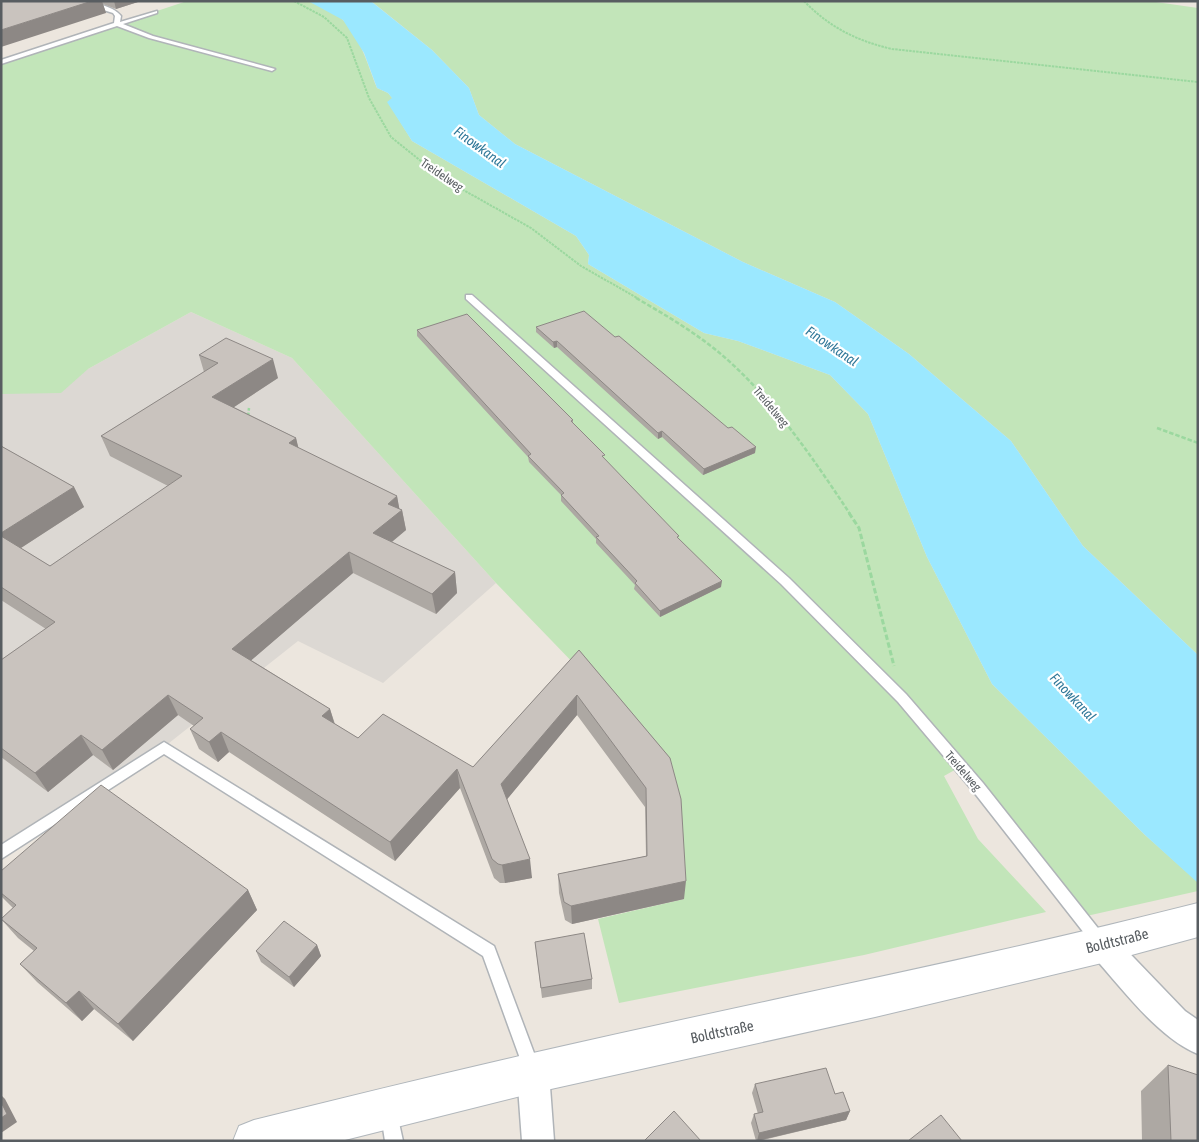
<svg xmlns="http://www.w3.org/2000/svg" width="1199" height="1142" viewBox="0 0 1199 1142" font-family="'Asap Condensed',sans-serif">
  <rect width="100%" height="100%" fill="#ece6de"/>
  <path fill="#dcd8d3" d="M191 312 292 358 496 583 383 683 298 641 164 747 1 853V359L88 369Z"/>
  <path fill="#c2e5b9" d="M187 1H308C319 6 335 12 343 20 361 38 368 66 377 88L388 93 393 99 388 102 412 141 576 236 589 255 588 264 704 333 738 341 830 375 868 414 927 557 992 684 1145 835 1198 882V891L1082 917 960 767 944 776 978 839 1046 912 864 955 619 1003 598 919 684 899 680 819 580 670 496 583 292 358 191 312 88 369 61 393 1 394V63Z
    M371 1H1149L1198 8V655L1083 546 1011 441 909 354 835 302 743 262 515 144 479 115 469 88 432 50Z"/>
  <path fill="#9be8ff" d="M308 1 372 2 432 50 469 88 479 115 515 144 743 262 835 302 909 354 1011 441 1083 546 1198 655V883L1145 835 992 684 927 557 868 414 830 375 738 341 704 333 588 264 589 255 576 236 412 141 387 102 392 98 388 93 377 88 364 53 343 20Z"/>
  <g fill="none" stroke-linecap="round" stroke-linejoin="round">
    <g stroke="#b0b4b8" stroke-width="3">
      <path id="service" d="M75 1C88 1 113 5 121 16L120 22 157 11V13L123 24 153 36 275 69 272 71 149 38 117 26 1 64V60L114 23 115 16 113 13Z
        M466 295H472L789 578 906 694 983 783 1105 937 1108 942 1105 947 1100 949 1095 947 973 791 898 702 781 584 466 299Z
        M164 742 494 946 540 1069 538 1075 532 1077 526 1075 483 956 164 754 1 859V845Z
        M390 1106 396 1109 403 1141H385L381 1115 384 1109Z"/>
    </g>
    <g stroke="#b0b4b8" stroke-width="3">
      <path id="minor" d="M1102 931 1112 935 1185 1011 1198 1020V1054C1158 1038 1121 987 1092 955L1088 945 1092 935Z
        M533 1057 544 1062 549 1073 554 1141H522L517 1073 522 1062Z"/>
    </g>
    <g stroke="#b0b6bb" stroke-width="2">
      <path id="secondary" d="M1198 903V937L1102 963 875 1017 533 1093 341 1141H233L239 1126 254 1120C347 1097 440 1074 533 1053 755 1002 978 959 1198 903Z"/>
    </g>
    <path stroke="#9bd89f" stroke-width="2" stroke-dasharray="2.5 1" stroke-linecap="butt" d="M294 1 324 17 347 38 369 98 391 137 442 178 531 228 581 266 639 299
      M804 1C829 27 857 41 892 49L1198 82"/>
    <path stroke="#9bd89f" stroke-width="2.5" stroke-dasharray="4.5 2" stroke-linecap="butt" d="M636 298C664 314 691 330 716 350 769 393 813 458 850 514
      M248 417 249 408
      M1157 428 1198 443"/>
    <path stroke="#9bd89f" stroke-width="3" stroke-dasharray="5.5 2.5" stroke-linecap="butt" d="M849 513 859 528 894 666"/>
    <use href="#service" fill="#fff" fill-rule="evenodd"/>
    <use href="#minor" fill="#fff" fill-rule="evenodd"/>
    <use href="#secondary" fill="#fff" fill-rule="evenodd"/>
  </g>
  <path fill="#ada8a3" d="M1 1H141L116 9 103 4 106 13Z
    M536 327 755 453 703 475 662 437 658 439 557 347 554 348 536 332Z
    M417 330 573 420V424L605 460 679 540 721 587 660 617 634 589 635 585 596 543V539L561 501V495L529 462 528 457 417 336Z
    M199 355 278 378 234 407 296 438 298 448 397 496 399 509 402 510 406 530 392 542 455 572 457 593 436 614 353 573 251 660 330 709 335 724 358 738 473 767 579 650 670 758 684 899 572 924 565 920 559 893 558 874 646 856 645 807 577 715 507 799 532 878 505 883H500L494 878 460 788 395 861 229 752 218 762 199 749 190 729 194 726 178 715 113 770 93 755 48 792 1 757V660L46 629 1 600V446L74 487 84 507 21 548 50 566 168 486 110 456 101 436 204 372Z
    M1 871 248 890 257 910 133 1041 94 1009 82 1021 37 982 20 964 34 951 18 938 1 919 13 908 1 896Z
    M535 942 592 979V989L542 998Z
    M317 945 321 956 294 987 261 962 256 951Z
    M1168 1065 1198 1141H1142L1141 1091Z
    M755 1084 835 1094 850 1111 846 1120 759 1141H756L751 1123 754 1114H758L752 1093Z"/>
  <path fill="#8d8885" d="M92 1H102L106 13 1 47V30Z
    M114 1H141L116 9Z
    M557 341V347L554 348 553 342Z
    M273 359 278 378 219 417 212 397Z
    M662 431V437L658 439V433Z
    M296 438 301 458 289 443Z
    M756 447 755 453 703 475 704 469Z
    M74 487 84 507 10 555 1 539V533Z
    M397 496 400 512 402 510 406 530 377 554 373 533 388 504Z
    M349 552 353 573 240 670 232 649Z
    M455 572 457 593 436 614 432 594Z
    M722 581 721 587 660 617V611Z
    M168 695 178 715 113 770 102 750Z
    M577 695V715L504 803 501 784Z
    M330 709 336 729 322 716Z
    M221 732 229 752 218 762 209 742Z
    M81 735 93 755 48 792 35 773Z
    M457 769 460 788 395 861 390 842Z
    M530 859 532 878 505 883 502 865Z
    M686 881 684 899 572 924 571 906Z
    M248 890 257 910 133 1041 118 1024Z
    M317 945 321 956 294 987 289 977Z
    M79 991 94 1009 82 1021 66 1003Z
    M1 1095 5 1099 17 1122 1 1133Z
    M850 1111 846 1120 757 1141 759 1133Z"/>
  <path fill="#c9c3be" stroke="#8d8885" d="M1 1H92L1 30Z
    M584 311 615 337 619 336 728 428 732 427 756 447 704 469 662 431 658 433 557 341 553 342 536 327Z
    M467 314 573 420 571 421 605 455 602 456 679 536 677 537 722 581 660 611 635 583 637 581 596 537 599 536 561 495 564 493 528 456 531 454 417 330Z
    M226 338 273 359 212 397 296 438 289 443 397 496 388 504 402 510 373 533 455 572 432 594 349 552 232 649 330 709 322 716 358 738 383 714 473 767 579 650 670 758 681 799 686 881 571 906 564 902 558 874 647 856 646 788 577 695 501 784 530 859 502 865 498 864 492 859 457 769 390 842 221 732 209 742 190 729 203 718 168 695 102 750 81 735 35 773 1 748V660L55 622 1 587V536L50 566 182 476 101 436 218 363 199 355Z
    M1 446 74 487 1 533Z
    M101 785 248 890 118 1024 79 991 66 1003 20 964 37 948 1 919 16 905 1 893V871Z
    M284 921 317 945 289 977 256 951Z
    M584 933 592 979 541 988 535 942Z
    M1168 1065 1198 1075V1141H1171Z
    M826 1068 835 1094 843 1092 850 1111 759 1133 754 1114 763 1112 755 1084Z
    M1 1102 7 1114 1 1118Z
    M674 1111 701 1141H644Z
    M941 1115 962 1141H908Z"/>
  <g text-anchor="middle" stroke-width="4.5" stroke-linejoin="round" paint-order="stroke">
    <g font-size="12" fill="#585d61" stroke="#fff">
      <text transform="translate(442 175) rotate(34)" y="4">Treidelweg</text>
      <text transform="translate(771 407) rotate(50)" y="4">Treidelweg</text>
      <text transform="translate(963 771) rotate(49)" y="4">Treidelweg</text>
    </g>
    <g font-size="14" font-style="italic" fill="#307899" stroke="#fff">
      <text transform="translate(480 147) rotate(36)" y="5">Finowkanal</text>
      <text transform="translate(832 346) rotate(34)" y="5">Finowkanal</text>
      <text transform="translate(1073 697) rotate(47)" y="5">Finowkanal</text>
    </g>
    <g font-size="15" fill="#585d61" stroke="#fff">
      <text transform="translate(1117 941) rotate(-14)" y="5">Boldtstraße</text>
      <text transform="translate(722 1032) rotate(-12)" y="5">Boldtstraße</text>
    </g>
  </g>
  <rect width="1199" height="1142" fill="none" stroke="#585d61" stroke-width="5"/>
</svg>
